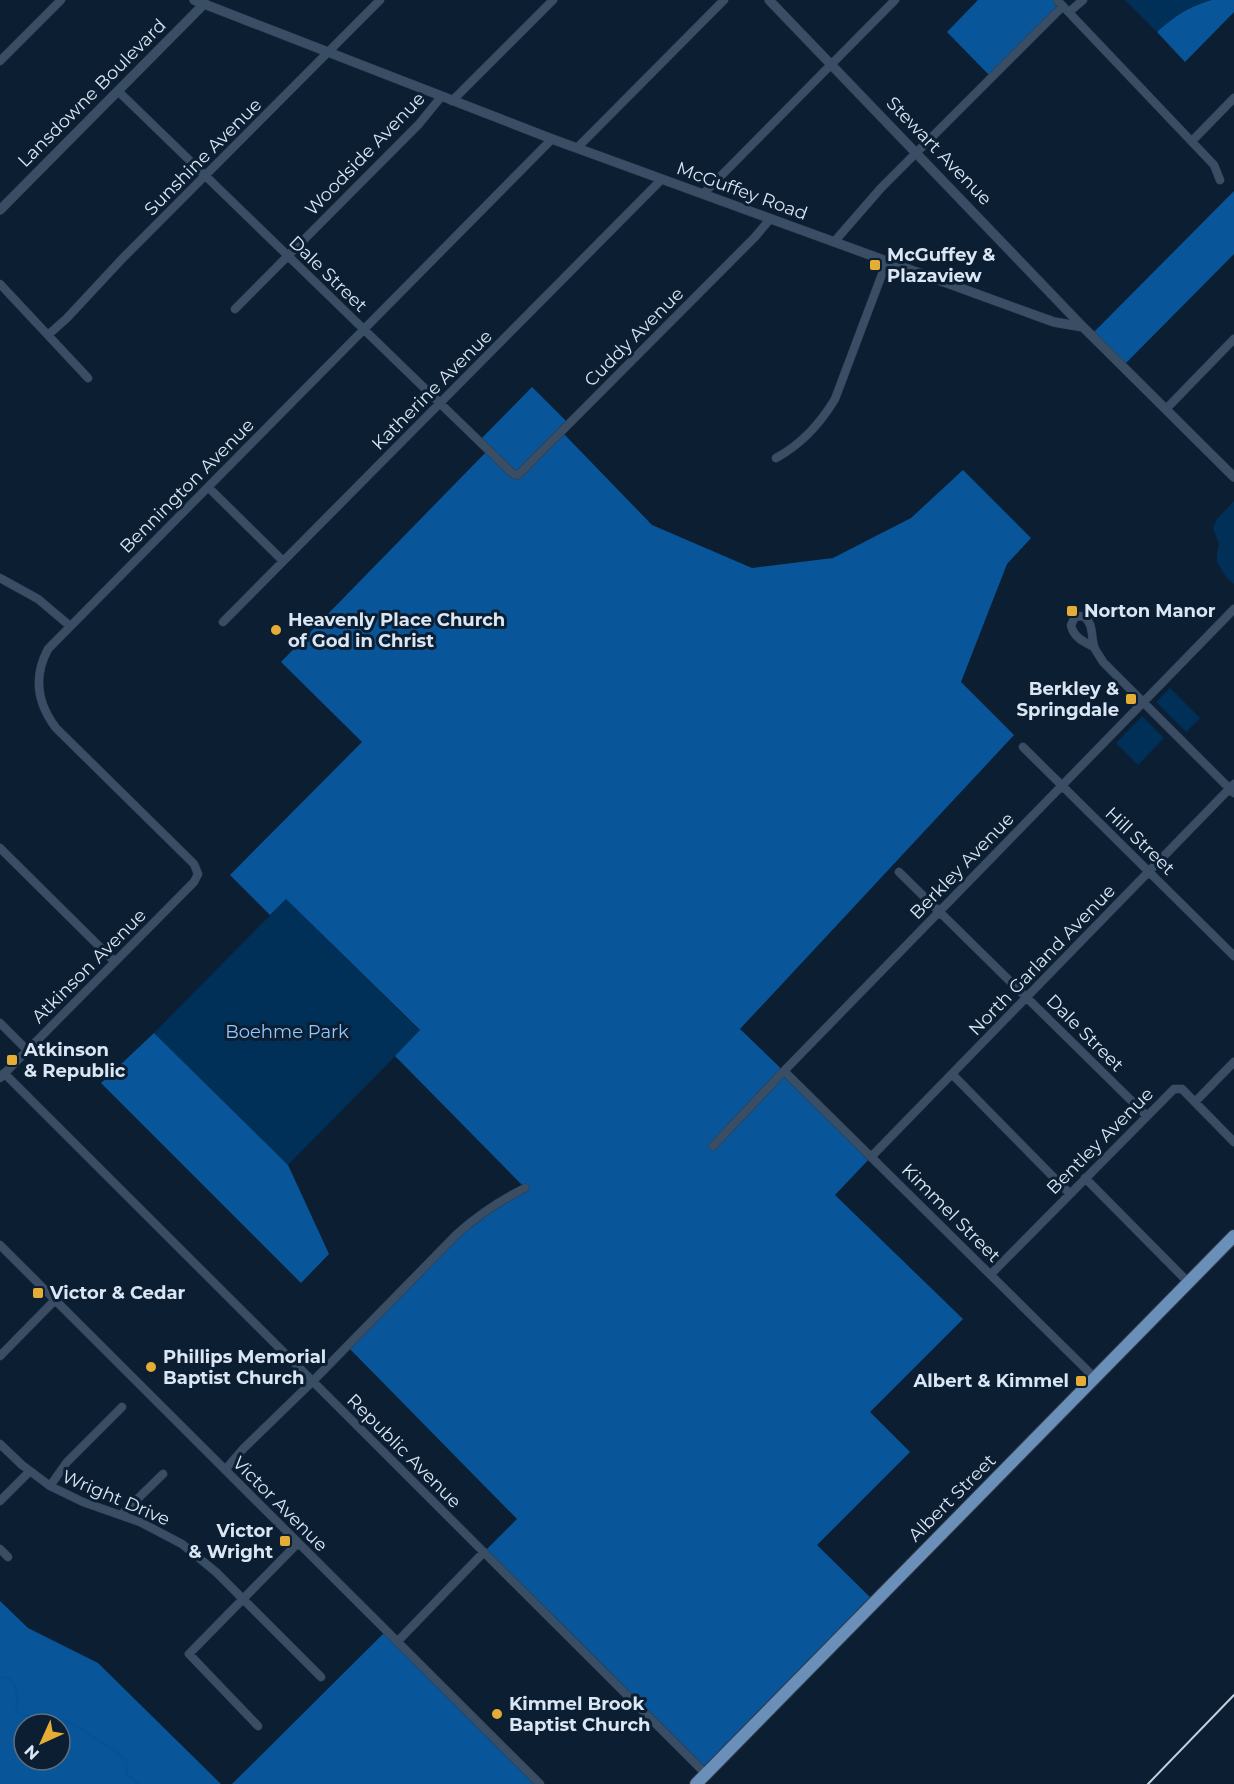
<svg xmlns="http://www.w3.org/2000/svg" width="1234" height="1784" viewBox="0 0 1234 1784" font-family="Montserrat,sans-serif">
  <rect width="100%" height="100%" fill="#0c1e32"/>
  <path fill="#002f58" d="M1125 0H1234V12L1157 32Z
    M1234 501V584L1226 577 1217 562V554L1219 544 1213 528 1217 519Z
    M1170 688 1200 718 1186 732 1156 702Z
    M1142 716 1164 738 1138 765 1116 743Z
    M286 899 420 1031 288 1165 154 1033Z"/>
  <path fill="#085699" fill-rule="evenodd" d="M978 0H1057L1063 6 992 78 947 32Z
    M1212 0H1234V12L1185 62 1157 32C1175 16 1188 7 1212 0Z
    M1234 191V254L1123 366 1091 335Z
    M532 387 569 424 562 432 652 525 752 568 833 558 911 518 963 470 1031 538 1007 564 961 682 1014 735 740 1029 872 1156 835 1195 963 1319 870 1412 910 1452 817 1545 875 1602 706 1774 484 1552 517 1519 347 1346 457 1234 525 1188 395 1056 420 1030 286 899 270 915 230 875 362 742 281 662 488 450 479 441Z
    M154 1033 288 1165 329 1254 301 1283 101 1083Z
    M0 1601 28 1628 98 1663 221 1784H0ZM24 1724H60V1760H24Z
    M386 1631 540 1784H232Z"/>
  <g fill="none" stroke-linecap="round" stroke-linejoin="round">
    <path stroke="#035496" stroke-width="2" d="M0 1679 5 1677C19 1682 18 1699 16 1712L22 1716 46 1713 73 1724 118 1753 126 1762 127 1774 138 1784"/>
    <g stroke="#303949" stroke-width="9">
      <path id="minor" d="M1057 0 1214 165 1220 180
        M1069 12 1083 0
        M0 61 61 0
        M118 91 513 474 518 475 755 237 770 219
        M452 101 553 0
        M1192 141 1234 98
        M577 148 724 0
        M703 194 895 0
        M834 242 881 188 1063 6
        M0 284 88 378
        M235 309 419 124 441 97
        M48 335 67 318 122 259 380 0
        M1166 409 1234 339
        M776 458C802 444 820 424 835 399L887 261
        M208 487 283 561
        M0 578 38 599 70 626
        M223 622 662 179
        M1094 647C1084 642 1073 637 1071 625L1075 617 1083 616C1095 624 1090 637 1095 649 1097 653 1101 658 1103 662L1234 793
        M1023 747 1234 956
        M0 848 115 962
        M899 872 1147 1116
        M0 1023 27 1050
        M784 1071 1095 1378
        M4 1073 706 1774
        M952 1074 1070 1194
        M0 1078 194 882 198 874 194 864 56 728C37 703 33 677 48 649L552 139
        M1195 1102 1234 1062
        M713 1146 784 1071 1234 609
        M872 1156 1234 784
        M1085 1178 1189 1283
        M0 1245 540 1784
        M991 1274 1174 1089H1182L1234 1142
        M0 1356 55 1300
        M0 1444 22 1465 50 1486 83 1502 140 1522 182 1544 216 1572 321 1677
        M225 1470 243 1449 313 1381 457 1234C478 1215 499 1201 525 1188
        M50 1486 67 1462 122 1407
        M0 1501 30 1471
        M121 1515 163 1474
        M0 1549 8 1557
        M397 1642 484 1552
        M258 1726 189 1654 298 1543"/>
    </g>
    <g stroke="#303949" stroke-width="10">
      <path id="tertiary" d="M194 0 552 139 1040 317 1054 322 1083 327
        M769 0 1083 327 1234 477
        M0 210 205 3"/>
    </g>
    <g stroke="#303949" stroke-width="14">
      <path id="primary" d="M696 1784 1234 1236"/>
    </g>
    <use href="#minor" stroke="#394e64" stroke-width="8"/>
    <use href="#tertiary" stroke="#394e64" stroke-width="9"/>
    <use href="#primary" stroke="#6a8fb8" stroke-width="12"/>
    <path stroke="#c2cfde" stroke-width="2" d="M1148 1784 1234 1695"/>
  </g>
  <g fill="#e6ad36" stroke="#0c1e32" stroke-width="2">
    <rect x="869" y="259" width="12" height="12" rx="3"/>
    <rect x="1066" y="605" width="12" height="12" rx="3"/>
    <circle cx="276" cy="630" r="6"/>
    <rect x="1125" y="693" width="12" height="12" rx="3"/>
    <rect x="6" y="1054" width="12" height="12" rx="3"/>
    <rect x="32" y="1287" width="12" height="12" rx="3"/>
    <circle cx="151" cy="1367" r="6"/>
    <rect x="1075" y="1375" width="12" height="12" rx="3"/>
    <rect x="279" y="1535" width="12" height="12" rx="3"/>
    <circle cx="497" cy="1714" r="6"/>
  </g>
  <g text-anchor="middle" stroke-width="6" stroke-linejoin="round" paint-order="stroke">
    <g font-size="18" fill="#dae6f4" stroke="#0c1e32">
      <text transform="translate(92 93) rotate(-45)" y="6">Lansdowne Boulevard</text>
      <text transform="translate(939 151) rotate(46)" y="6">Stewart Avenue</text>
      <text transform="translate(365 154) rotate(-46)" y="6">Woodside Avenue</text>
      <text transform="translate(203 157) rotate(-45)" y="6">Sunshine Avenue</text>
      <text transform="translate(742 191) rotate(20)" y="6">McGuffey Road</text>
      <text transform="translate(328 274) rotate(44)" y="6">Dale Street</text>
      <text transform="translate(634 337) rotate(-45)" y="6">Cuddy Avenue</text>
      <text transform="translate(432 390) rotate(-45)" y="6">Katherine Avenue</text>
      <text transform="translate(187 486) rotate(-45)" y="6">Bennington Avenue</text>
      <text transform="translate(1140 841) rotate(44)" y="6">Hill Street</text>
      <text transform="translate(962 866) rotate(-46)" y="6">Berkley Avenue</text>
      <text transform="translate(1042 960) rotate(-46)" y="6">North Garland Avenue</text>
      <text transform="translate(89 966) rotate(-45)" y="6">Atkinson Avenue</text>
      <text transform="translate(1085 1033) rotate(45)" y="6">Dale Street</text>
      <text transform="translate(1100 1141) rotate(-45)" y="6">Bentley Avenue</text>
      <text transform="translate(951 1213) rotate(45)" y="6">Kimmel Street</text>
      <text transform="translate(404 1451) rotate(45)" y="6">Republic Avenue</text>
      <text transform="translate(116 1498) rotate(23)" y="6">Wright Drive</text>
      <text transform="translate(952 1498) rotate(-45)" y="6">Albert Street</text>
      <text transform="translate(280 1504) rotate(45)" y="6">Victor Avenue</text>
    </g>
    <g font-size="18" font-weight="bold" fill="#dae6f4" stroke="#0c1e32" text-anchor="start">
      <text x="887" y="261">McGuffey &amp;<tspan x="887" dy="21">Plazaview</tspan></text>
      <text x="1084" y="617">Norton Manor</text>
      <text x="288" y="626">Heavenly Place Church<tspan x="288" dy="21">of God in Christ</tspan></text>
      <text x="1119" y="695" text-anchor="end">Berkley &amp;<tspan x="1119" dy="21">Springdale</tspan></text>
      <text x="24" y="1056">Atkinson<tspan x="24" dy="21">&amp; Republic</tspan></text>
      <text x="50" y="1299">Victor &amp; Cedar</text>
      <text x="163" y="1363">Phillips Memorial<tspan x="163" dy="21">Baptist Church</tspan></text>
      <text x="1069" y="1387" text-anchor="end">Albert &amp; Kimmel</text>
      <text x="273" y="1537" text-anchor="end">Victor<tspan x="273" dy="21">&amp; Wright</tspan></text>
      <text x="509" y="1710">Kimmel Brook<tspan x="509" dy="21">Baptist Church</tspan></text>
    </g>
    <g font-size="18" fill="#94c6fd" stroke="#0c1e32">
      <text x="287" y="1038">Boehme Park</text>
    </g>
  </g>
  <g transform="translate(42 1742) rotate(225)"><circle r="28" fill="#0c1e32" stroke="#5e6e80" stroke-width="1.5"/>
  <path d="M0-4.5L10 22L0 15L-10 22Z" fill="#e6ad36"/>
  <text y="-9" font-size="16" font-weight="bold" text-anchor="middle" fill="#dae6f4">N</text>
  </g>
</svg>
